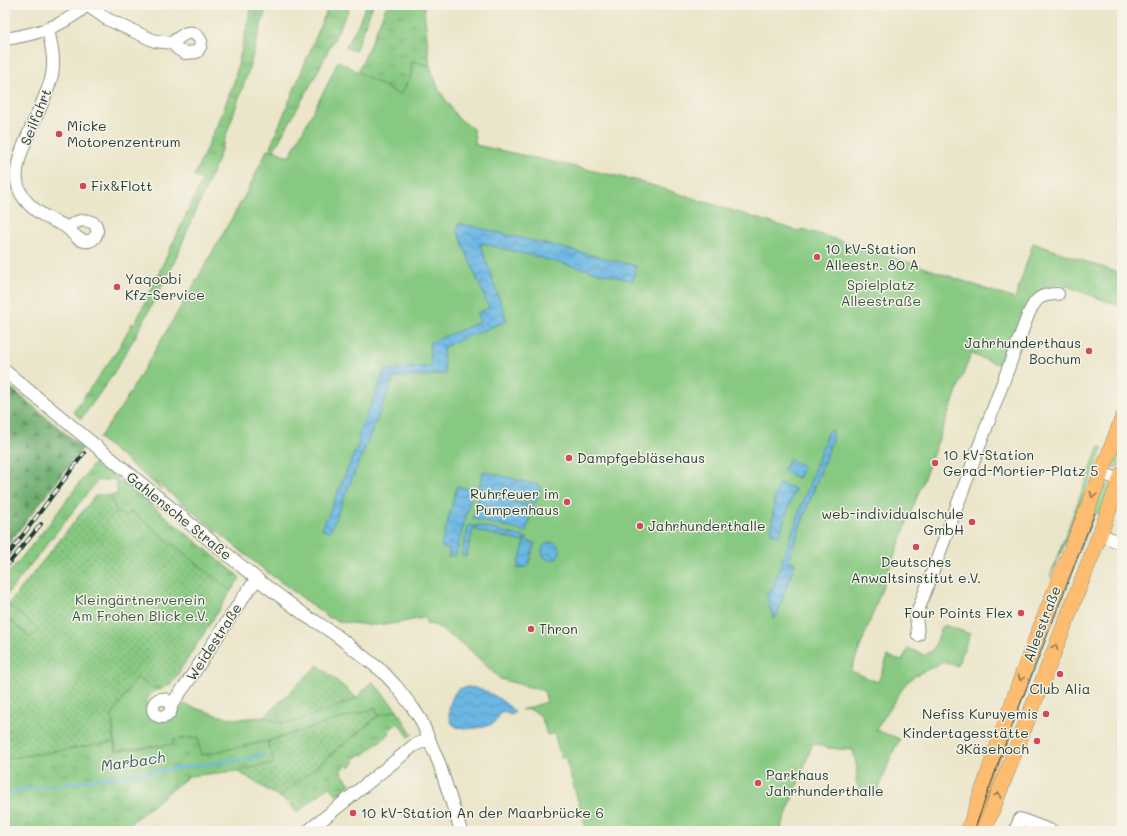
<svg xmlns="http://www.w3.org/2000/svg" width="1127" height="836" viewBox="0 0 1127 836" font-family="Mali,sans-serif">
  <defs>
    <pattern id="grass-tufts" width="24" height="20" patternUnits="userSpaceOnUse"><rect width="24" height="20" fill="#87c981"/><path d="M3 7l-1-3M5 7V3M7 7l1-3M15 17l-1-3M17 17v-4M19 17l1-3" fill="none" stroke="#6ea46a"/></pattern>
    <pattern id="forest-firs" width="22" height="20" patternUnits="userSpaceOnUse"><rect width="22" height="20" fill="#6dad6f"/><path d="M5 1l3.5 6h-7zM16 11l3.5 6h-7z" fill="#598e5c"/></pattern>
    <pattern id="garden-dots" width="8" height="8" patternUnits="userSpaceOnUse"><rect width="8" height="8" fill="#87c981"/><path d="M2 2h.1M6 6h.1" fill="none" stroke="#6ea46a" stroke-width="1.8" stroke-linecap="round"/></pattern>
    <pattern id="water-waves" width="16" height="10" patternUnits="userSpaceOnUse"><rect width="16" height="10" fill="#6ab7e4"/><path d="M0 5q4-4 8 0t8 0" fill="none" stroke="#5796ba"/></pattern>
  </defs>
  <rect width="100%" height="100%" fill="#f7f3e8"/>
  <filter id="ink" filterUnits="userSpaceOnUse"><feTurbulence type="fractalNoise" baseFrequency=".025" numOctaves="2"/><feDisplacementMap in="SourceGraphic" scale="8" xChannelSelector="R" yChannelSelector="G"/><feConvolveMatrix kernelMatrix="1 2 1 2 8 2 1 2 1" color-interpolation-filters="sRGB"/></filter>
  <filter id="wash" filterUnits="userSpaceOnUse"><feTurbulence type="fractalNoise" baseFrequency=".012" numOctaves="4" result="noise"/><feDisplacementMap in="SourceGraphic" scale="16" xChannelSelector="R" yChannelSelector="G"/><feGaussianBlur stdDeviation="0.9" result="paint"/><feColorMatrix in="noise" values="0 0 0 0 0 0 0 0 0 0 0 0 0 0 0 0 0 1.4 0 .05"/><feComposite in="paint" operator="in"/></filter>
  <g filter="url(#wash)">
    <rect width="100%" height="100%" fill="#ebe5c9"/>
    <path fill="url(#grass-tufts)" stroke="#53835a" d="M252 5H267L247 75 218 159 173 265 135 337 110 379 81 419 73 412 117 351 132 323 135 324 202 181 194 176 221 116 234 82Z
      M329 5H351L317 73 274 150H269Z
      M366 5H373L355 51 345 48 357 27Z
      M387 5H425L424 9 430 66 413 61 410 78 400 95 358 72Z
      M1122 431 1120 463 1119 466 1114 468 1111 467Z
      M1099 446 1103 448 1069 534 1050 577Z
      M95 462 138 494 236 574 240 578 231 591 131 511 126 517 116 511 110 495 118 494 115 479 97 481 5 597V578L49 524Z
      M1105 484 1109 485 1111 487 1102 515 1092 511Z
      M5 603 39 629 30 637 11 621 5 628Z
      M397 710 412 734 409 737 398 723 389 730 390 733 363 755 361 754 353 760 355 762 349 767 347 765 340 771 350 784 337 795 329 786 297 813 289 803 279 797 378 716Z
      M198 737 201 755 268 741 274 763 237 771 189 776 133 821 126 831H5V759L114 742 116 751 173 744 172 740Z"/>
    <path fill="url(#forest-firs)" stroke="#467552" d="M5 383 83 448 5 548Z"/>
    <path fill="#87c981" stroke="#53835a" d="M338 61 400 95 410 78 413 61 430 66 439 90 457 117 473 129 476 145 635 180 798 231 803 229 923 267 1015 299 1033 243 1122 274V307L1061 284 1045 287 1037 295 1005 367 971 354 851 671 878 682 888 656 902 661 908 648 925 655 933 650 942 627H944L945 625 970 634 957 666 944 662 918 674 906 683 876 730 900 739 892 754 876 796 860 790 856 782 857 768 853 750 827 748 813 743 780 831H587L565 757 561 758 554 733 547 735C543 720 540 707 521 710L547 702 544 691 500 679 469 649 435 625 426 624V621L423 618 392 624 370 625 342 622 325 616 326 615 267 572 154 480 161 489 99 438 122 406 192 288 248 190 267 150 273 152 274 150 289 157 328 83Z
      M136 677 152 687 162 689C147 691 141 706 151 718 163 726 177 720 178 704L186 705 217 715 235 719 264 717 282 723 349 702 357 698 372 681 397 710 378 716 376 708 268 741 201 755 198 737 173 740V744L116 751 112 716Z"/>
    <path fill="url(#garden-dots)" stroke="#53835a" d="M97 495H110L116 511 126 517 131 511 231 591 172 683 164 687 162 689 152 687 136 677 112 716 114 742 5 759V628L11 621 30 637 39 629 8 605 94 497Z
      M318 665 357 698 349 702 297 721 282 723 264 717Z
      M376 708 378 716 279 797 237 771 274 763 268 741Z"/>
    <path fill="url(#water-waves)" stroke="#447a8c" d="M459 223 636 266 633 281 480 243 507 321 443 347 445 374 394 378 330 532 322 529 360 440 357 438 385 370 431 366 429 343 480 322 477 313 489 308 457 230Z
      M828 431H833L832 440 788 560 795 563 776 618H773L766 592 772 589Z
      M789 459 804 466 798 478 783 471Z
      M483 471 541 486 536 503 479 488Z
      M779 483 795 489 779 536 771 533 775 494Z
      M457 486 473 490 455 557 450 556V557H448L450 550 441 547Z
      M480 493 533 506 526 532 473 519Z
      M469 525 474 526 466 557 461 555Z
      M476 525 524 537 523 542 475 530Z
      M526 537 527 538V541L535 543 528 566 517 569Z
      M542 551a9 9 0 1 1 18 0a9 9 0 1 1-18 0Z
      M468 687C486 688 502 699 515 712L512 715 500 711C499 717 497 721 492 724 484 728 462 731 455 726 444 719 450 697 458 689Z"/>
    <g fill="none" stroke-linecap="round" stroke-linejoin="round">
      <path stroke="#6ab7e4" stroke-width="2.5" d="M5 792 251 758 264 754"/>
    </g>
  </g>
  <g filter="url(#ink)">
    <g fill="none" stroke-linecap="round" stroke-linejoin="round">
      <g stroke="#85917e" stroke-width="14">
        <path id="minor" d="M87 5 107 19 155 41 172 43 178 49 185 53 197 52 200 47 201 41C192 26 183 34 172 43
          M48 29C51 44 55 59 52 75 46 106 9 158 18 186 23 203 39 214 54 221 58 223 64 225 68 228 72 233 75 237 81 240 93 245 101 233 95 224 85 217 76 221 67 228
          M5 39C37 34 62 27 87 5
          M5 371 257 579 309 618 315 621 336 635 383 672 396 686 413 708 421 720 439 763 461 831
          M1102 473 1122 481
          M1100 534 1122 544
          M918 635 916 616 1028 315C1035 299 1040 294 1058 294
          M153 708a9 9 0 1 1 18 0a9 9 0 1 1-18 0Z
          M171 705 187 683 244 596 257 579
          M308 831 400 757 413 746 428 739
          M1015 831 1020 819 1052 831"/>
      </g>
      <g stroke="#85917e" stroke-width="16">
        <path id="major" d="M968 831C989 775 1006 718 1027 662 1058 581 1092 500 1122 419
          M984 831 1100 534 1122 474"/>
      </g>
      <use href="#minor" stroke="#fff" stroke-width="12"/>
      <use href="#major" stroke="#febc70" stroke-width="15"/>
      <path stroke="#1f3d34" stroke-width="1" d="M974 831 1011 728 1095 513"/>
      <g stroke="#1f3d34" stroke-width="4">
        <path id="rail" d="M5 559 84 453
          M5 568 41 524"/>
      </g>
      <use href="#rail" stroke="#f7f3e8" stroke-width="2.5" stroke-dasharray="8" stroke-linecap="butt"/>
    </g>
    <defs><path id="oneway-chevron" d="M-2-3.5L2.5 0L-2 3.5" fill="none" stroke-width="1.6" stroke-linecap="round" stroke-linejoin="round"/></defs>
    <g stroke="#83764f">
      <use href="#oneway-chevron" transform="translate(1093 495) rotate(111)"/>
      <use href="#oneway-chevron" transform="translate(1055 647) rotate(-69)"/>
      <use href="#oneway-chevron" transform="translate(1021 678) rotate(110)"/>
      <use href="#oneway-chevron" transform="translate(998 795) rotate(-69)"/>
    </g>
  </g>
  <g fill="#d1495b" stroke="#f7f3e8" stroke-width="1.5">
    <circle cx="59" cy="134" r="4"/>
    <circle cx="83" cy="186" r="4"/>
    <circle cx="817" cy="257" r="4"/>
    <circle cx="117" cy="287" r="4"/>
    <circle cx="1089" cy="351" r="4"/>
    <circle cx="569" cy="458" r="4"/>
    <circle cx="935" cy="463" r="4"/>
    <circle cx="567" cy="502" r="4"/>
    <circle cx="972" cy="522" r="4"/>
    <circle cx="640" cy="526" r="4"/>
    <circle cx="916" cy="547" r="4"/>
    <circle cx="1021" cy="613" r="4"/>
    <circle cx="531" cy="629" r="4"/>
    <circle cx="1060" cy="674" r="4"/>
    <circle cx="1046" cy="714" r="4"/>
    <circle cx="1037" cy="741" r="4"/>
    <circle cx="758" cy="783" r="4"/>
    <circle cx="353" cy="813" r="4"/>
  </g>
  <g text-anchor="middle" stroke-width="3" stroke-linejoin="round" paint-order="stroke">
    <g font-size="14" fill="#1f3d34" stroke="#f7f3e8">
      <text transform="translate(36 117) rotate(-68)" y="5">Seilfahrt</text>
      <text transform="translate(179 516) rotate(39)" y="5">Gahlensche Straße</text>
      <text transform="translate(1042 624) rotate(-69)" y="5">Alleestraße</text>
      <text transform="translate(214 642) rotate(-57)" y="5">Weidestraße</text>
    </g>
    <g font-size="14" fill="#1f3d34" stroke="#f7f3e8" text-anchor="start">
      <text x="67" y="131">Micke<tspan x="67" dy="16">Motorenzentrum</tspan></text>
      <text x="91" y="191">Fix&amp;Flott</text>
      <text x="825" y="254">10 kV-Station<tspan x="825" dy="16">Alleestr. 80 A</tspan></text>
      <text x="125" y="284">Yaqoobi<tspan x="125" dy="16">Kfz-Service</tspan></text>
      <text x="1081" y="348" text-anchor="end">Jahrhunderthaus<tspan x="1081" dy="16">Bochum</tspan></text>
      <text x="943" y="460">10 kV-Station<tspan x="943" dy="16">Gerad-Mortier-Platz 5</tspan></text>
      <text x="577" y="463">Dampfgebläsehaus</text>
      <text x="559" y="499" text-anchor="end">Ruhrfeuer im<tspan x="559" dy="16">Pumpenhaus</tspan></text>
      <text x="964" y="519" text-anchor="end">web-individualschule<tspan x="964" dy="16">GmbH</tspan></text>
      <text x="648" y="531">Jahrhunderthalle</text>
      <text x="916" y="567" text-anchor="middle">Deutsches<tspan x="916" dy="16">Anwaltsinstitut e.V.</tspan></text>
      <text x="1013" y="618" text-anchor="end">Four Points Flex</text>
      <text x="539" y="634">Thron</text>
      <text x="1060" y="694" text-anchor="middle">Club Alia</text>
      <text x="1038" y="719" text-anchor="end">Nefiss Kuruyemis</text>
      <text x="1029" y="738" text-anchor="end">Kindertagesstätte<tspan x="1029" dy="16">3Käsehoch</tspan></text>
      <text x="766" y="780">Parkhaus<tspan x="766" dy="16">Jahrhunderthalle</tspan></text>
      <text x="361" y="818">10 kV-Station An der Maarbrücke 6</text>
    </g>
    <g font-size="14" fill="#345943" stroke="#f7f3e8">
      <text x="881" y="290">Spielplatz<tspan x="881" dy="16">Alleestraße</tspan></text>
      <text x="140" y="605">Kleingärtnerverein<tspan x="140" dy="16">Am Frohen Blick e.V.</tspan></text>
    </g>
    <g font-size="15" font-style="italic" fill="#325c60" stroke="#f7f3e8">
      <text transform="translate(133 762) rotate(-8)" y="5">Marbach</text>
    </g>
  </g>
  <rect width="1127" height="836" fill="none" stroke="#f7f3e8" stroke-width="20"/>
</svg>
